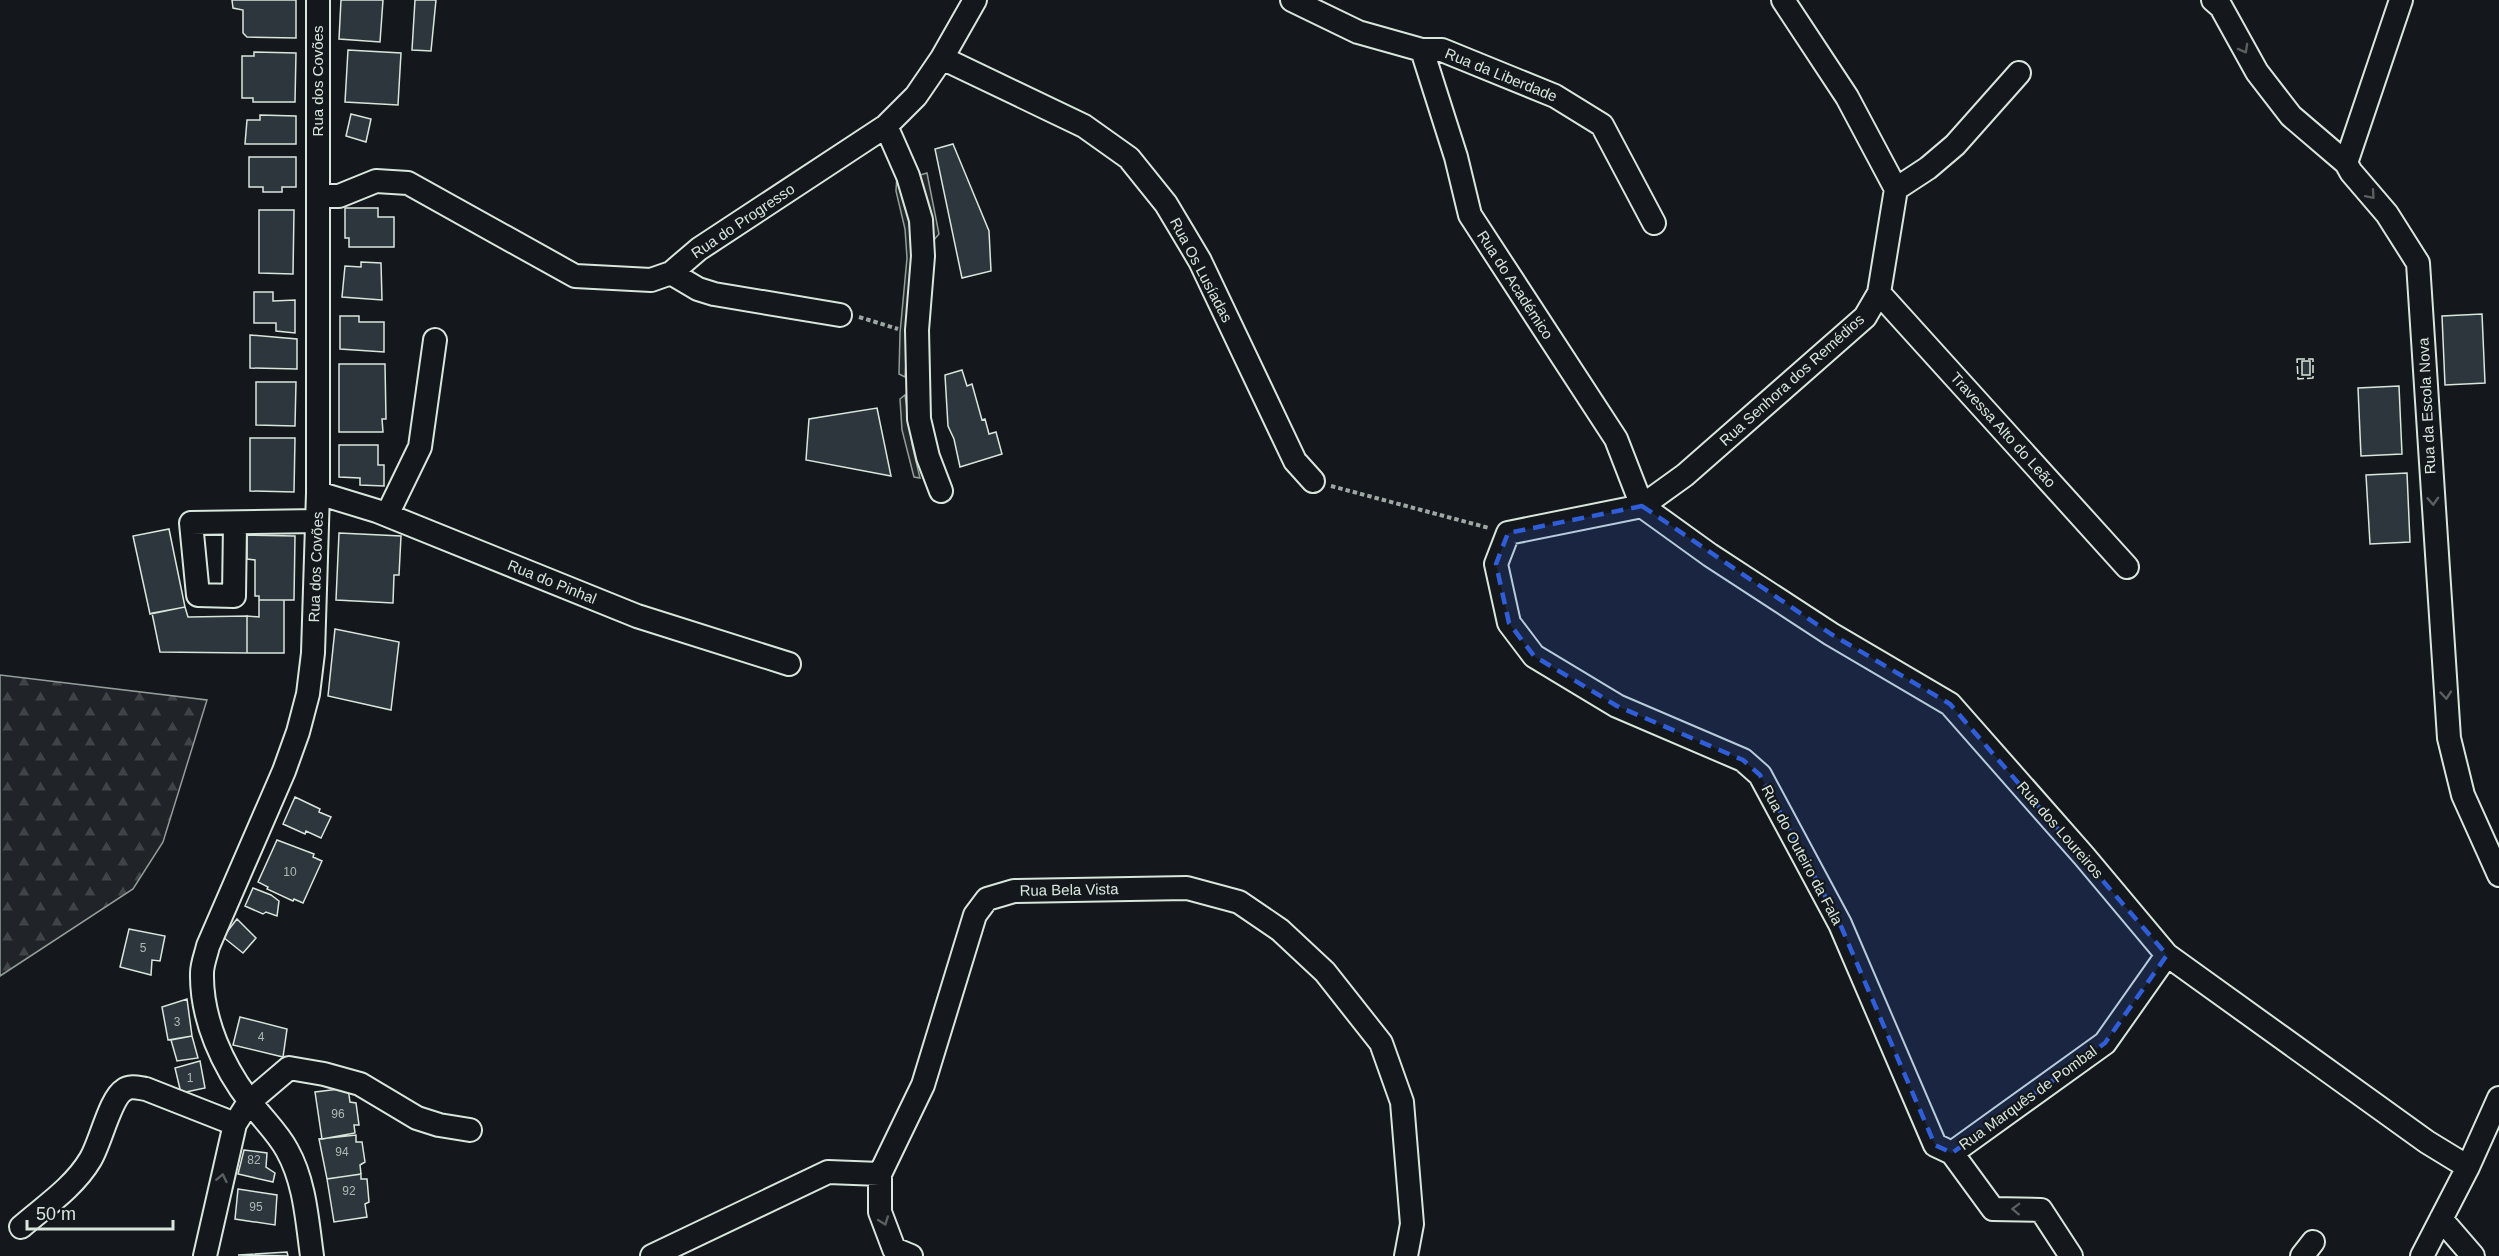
<svg xmlns="http://www.w3.org/2000/svg" width="2499" height="1256" viewBox="0 0 2499 1256" font-family="Helvetica,sans-serif">
  <defs>
    <pattern id="forest-firs" width="22" height="20" patternUnits="userSpaceOnUse" patternTransform="scale(1.5)"><rect width="22" height="20" fill="#202428"/><path d="M5 1l3.5 6h-7zM16 11l3.5 6h-7z" fill="#404447"/></pattern>
  </defs>
  <rect width="100%" height="100%" fill="#14181c"/>
  <path fill="url(#forest-firs)" stroke="#939e99" stroke-width="1.5" d="M0 675 207 700 163 842 133 889 0 976Z"/>
  <path fill="#24282b" stroke="#939e99" stroke-width="1.5" d="M927 173 939 234 933 241 928 204 920 175Z
    M897 174 908 214 913 258 905 377 899 374 900 333 907 258 905 229 896 191Z
    M905 395 912 444 920 478 914 477 902 430 900 399Z"/>
  <path fill="#2c363c" stroke="#d8e6dc" stroke-width="1.5" d="M232 0H296V38L247 37 243 33V10L233 8Z
    M341 0H383L380 42 339 39Z
    M415 0H436L431 51 412 50Z
    M348 50 401 53 398 105 345 102Z
    M254 52 296 53 295 102H253V98H242V56H254Z
    M351 114 371 119 366 142 346 136Z
    M260 115 296 116V144H245L247 120H260Z
    M953 144 989 231 991 271 962 278 935 149Z
    M249 157H296V187H282V192H263V187H249Z
    M345 208H378V217H394V247H349V238H345Z
    M259 210H294L293 274 259 273Z
    M361 262 381 263 382 300 342 297 345 266 361 267Z
    M254 292H273V301L295 300V333L276 331V323H254Z
    M2482 314 2485 383 2445 385 2442 316Z
    M340 316H359V322H384V352L340 349Z
    M250 335 297 339V369L250 368Z
    M2302 361H2310V375H2302Z
    M339 364H385L386 419H382L383 432H339Z
    M962 370 967 386 972 384 982 420 985 419 989 434 996 432 1002 454 960 467 954 439 948 426 945 375Z
    M256 382H296L295 426 256 425Z
    M2399 386 2402 454 2361 456 2358 388Z
    M877 408 891 476 806 460 809 419Z
    M250 438H295L294 492 250 491Z
    M339 445H378V465H384V486L360 485V478L339 477Z
    M2407 473 2410 542 2370 544 2366 475Z
    M169 529 185 607 150 614 133 536Z
    M339 533 401 536 399 575H394L393 603 336 600Z
    M247 535 295 536 294 600H259V596H255V560L247 559Z
    M259 600H284V653H247V616L259 617Z
    M185 607 188 617 247 616V653L160 652 152 613Z
    M335 629 399 642 391 710 328 696Z
    M295 797 320 809 319 812 331 817 321 838 306 831 305 834 283 824Z
    M277 840 314 854 313 857 322 861 303 903 294 899 293 901 267 889 268 887 258 882Z
    M253 888 271 895 279 901 277 916 266 912 263 914 245 906Z
    M237 919 256 938 243 953 223 937Z
    M129 929 165 936 160 961 152 960 151 975 120 967Z
    M187 999 192 1036 168 1040 162 1007Z
    M240 1017 287 1029 283 1057 233 1045Z
    M192 1036 198 1058 177 1061 171 1040Z
    M200 1061 205 1088 181 1093 175 1068Z
    M348 1088 350 1102 356 1103 359 1125H354L355 1133 322 1139 315 1092Z
    M356 1135V1142H362L365 1162 360 1165 361 1174 327 1179 319 1139Z
    M244 1150 267 1153 266 1167 275 1173 273 1182 238 1174Z
    M361 1174V1179H367L369 1202 365 1204 367 1217 334 1222 327 1179Z
    M238 1189 277 1195 275 1225 235 1219Z
    M287 1252 288 1256 238 1255Z"/>
  <g fill="none" stroke-linecap="round" stroke-linejoin="round">
    <g stroke="#d8e6dc" stroke-width="26">
      <path id="minor" d="M1292 0 1358 32 1422 50H1442L1555 96 1602 125 1654 223
        M1783 0 1847 97 1896 189 1879 293 1865 317 1685 475 1642 506 1508 533 1496 564 1509 623 1534 656 1617 706 1743 760 1760 775 1840 924 1935 1145 1952 1153 1993 1209 2041 1210 2071 1256
        M2213 0 2221 7 2257 72 2291 116 2346 163 2351 172 2387 214 2418 263 2449 738 2463 795 2499 875
        M1422 50 1456 157 1470 215 1616 439 1642 506
        M942 58 1084 126 1129 158 1166 204 1200 261 1295 461 1313 481
        M886 126 908 176 921 220 923 256 917 330 919 419 928 457 941 491
        M2346 163 2401 0
        M1896 189 1928 168 1955 145 2019 73
        M318 196H339L376 181 408 183 575 276 651 280 671 273 699 249 886 126 916 96 942 58 975 0
        M671 273 698 289 714 294 840 315
        M1879 293 2127 567
        M318 493 377 511 637 616 789 664
        M1642 506 1710 555 1831 634 1950 704 2084 856 2167 955 2427 1142 2468 1167
        M387 515 420 447 435 340
        M235 523 234 596 198 595 191 523 317 521
        M1952 1153 2105 1043 2167 955
        M880 1174V1212L894 1249 911 1256
        M2441 1219 2473 1256
        M21 1227C44 1207 74 1187 90 1160 100 1145 110 1098 124 1090 130 1085 139 1088 146 1089L235 1124
        M205 1256 235 1124 249 1102 289 1068 324 1074 360 1084 417 1118 439 1125 470 1130
        M312 1256C307 1220 305 1182 287 1150 278 1133 262 1118 251 1103 223 1067 201 1019 202 973 202 964 206 955 208 946L284 771 298 732 308 694 313 653 318 493V0
        M652 1256 828 1172 880 1174 923 1085 975 915 987 899 1014 891 1187 888 1239 902 1280 930 1325 972 1381 1043 1402 1102 1412 1224 1406 1256
        M2302 1256 2313 1242
        M2422 1256 2468 1167 2499 1098"/>
    </g>
    <path stroke="#9da8a2" stroke-width="4" stroke-dasharray="4.5 3" stroke-linecap="butt" d="M859 317 898 329
      M1331 486 1489 528"/>
    <use href="#minor" stroke="#14181c" stroke-width="22"/>
    <path stroke="#d8e6dc" stroke-width="1.5" stroke-dasharray="8 3" stroke-linecap="butt" d="M2297 359H2313V378L2298 379Z"/>
  </g>
  <defs><path id="oneway-chevron" d="M-2-3.5L2.5 0L-2 3.5" fill="none" stroke-width="1.6" stroke-linecap="round" stroke-linejoin="round" transform="scale(1.5)"/></defs>
  <g stroke="#59605f">
    <use href="#oneway-chevron" transform="translate(2244 49) rotate(61)"/>
    <use href="#oneway-chevron" transform="translate(2371 195) rotate(49)"/>
    <use href="#oneway-chevron" transform="translate(2433 501) rotate(87)"/>
    <use href="#oneway-chevron" transform="translate(2446 695) rotate(85)"/>
    <use href="#oneway-chevron" transform="translate(222 1178) rotate(-78)"/>
    <use href="#oneway-chevron" transform="translate(2016 1209) rotate(-178)"/>
    <use href="#oneway-chevron" transform="translate(884 1221) rotate(70)"/>
  </g>
  <path fill="#305dd8" fill-opacity="0.2" stroke="#305dd8" stroke-width="4.5" stroke-dasharray="12 8" stroke-linejoin="round" d="M1642 506 1831 634 1950 704 2167 955 2105 1043 1952 1153 1935 1145 1840 924 1760 775 1743 760 1617 706 1534 656 1509 623 1496 564 1508 533Z"/>
  <g text-anchor="middle" stroke-width="4.5" stroke-linejoin="round" paint-order="stroke">
    <g font-size="12" fill="#adbab4">
      <text x="290" y="876">10</text>
      <text x="143" y="952">5</text>
      <text x="177" y="1026">3</text>
      <text x="261" y="1041">4</text>
      <text x="190" y="1082">1</text>
      <text x="338" y="1118">96</text>
      <text x="342" y="1156">94</text>
      <text x="254" y="1164">82</text>
      <text x="349" y="1195">92</text>
      <text x="256" y="1211">95</text>
    </g>
    <g font-size="15" fill="#d8e6dc" stroke="#14181c">
      <text transform="translate(1501 75) rotate(22)" y="5">Rua da Liberdade</text>
      <text transform="translate(318 81) rotate(-90)" y="5">Rua dos Covões</text>
      <text transform="translate(743 221) rotate(-34)" y="5">Rua do Progresso</text>
      <text transform="translate(1201 270) rotate(62)" y="5">Rua Os Lusíadas</text>
      <text transform="translate(1515 285) rotate(57)" y="5">Rua do Académico</text>
      <text transform="translate(1792 380) rotate(-42)" y="5">Rua Senhora dos Remédios</text>
      <text transform="translate(2427 406) rotate(-93)" y="5">Rua da Escola Nova</text>
      <text transform="translate(2003 430) rotate(48)" y="5">Travessa Alto do Leão</text>
      <text transform="translate(316 567) rotate(-88)" y="5">Rua dos Covões</text>
      <text transform="translate(552 582) rotate(22)" y="5">Rua do Pinhal</text>
      <text transform="translate(2060 830) rotate(49)" y="5">Rua dos Loureiros</text>
      <text transform="translate(1802 855) rotate(62)" y="5">Rua do Outeiro da Fala</text>
      <text transform="translate(1069 890) rotate(-1)" y="5">Rua Bela Vista</text>
      <text transform="translate(2028 1098) rotate(-36)" y="5">Rua Marquês de Pombal</text>
    </g>
  </g>
  <path d="M27 1220v9h146v-9" fill="none" stroke="#d8e6dc" stroke-width="3"/>
  <text x="36" y="1220" font-size="18" fill="#d8e6dc" stroke="#14181c" stroke-width="4.5" paint-order="stroke">50 m</text>
</svg>
